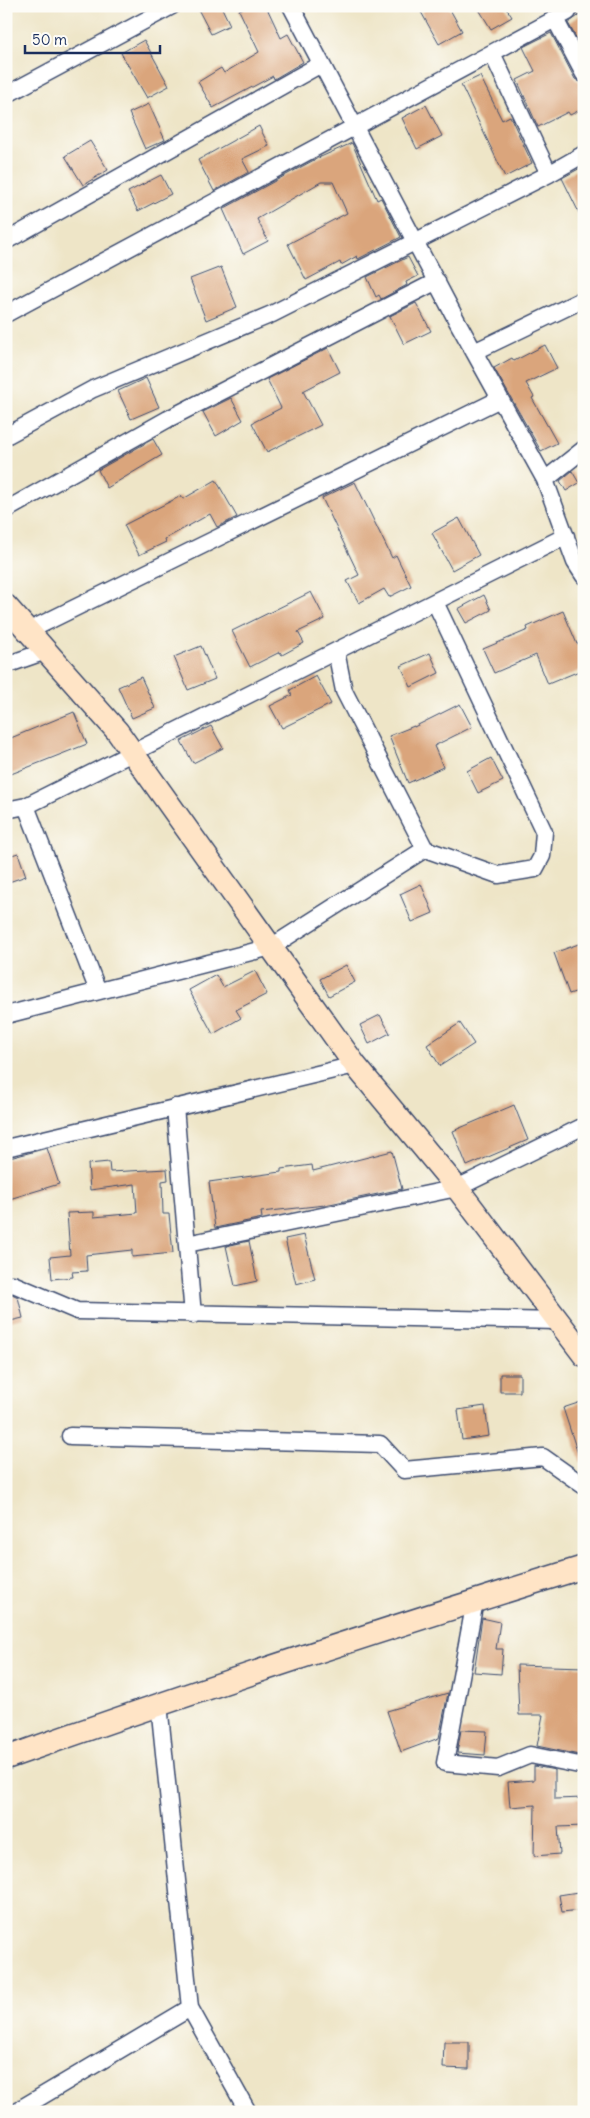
<svg xmlns="http://www.w3.org/2000/svg" width="590" height="2118" viewBox="0 0 590 2118" font-family="Delius,sans-serif">
  <rect width="100%" height="100%" fill="#fdfcf7"/>
  <filter id="ink" filterUnits="userSpaceOnUse"><feTurbulence type="fractalNoise" baseFrequency=".02" numOctaves="2"/><feDisplacementMap in="SourceGraphic" scale="10" xChannelSelector="R" yChannelSelector="G"/><feConvolveMatrix kernelMatrix="1 2 1 2 8 2 1 2 1" color-interpolation-filters="sRGB"/></filter>
  <filter id="wash" filterUnits="userSpaceOnUse"><feTurbulence type="fractalNoise" baseFrequency=".0096" numOctaves="4" result="noise"/><feDisplacementMap in="SourceGraphic" scale="20" xChannelSelector="R" yChannelSelector="G"/><feGaussianBlur stdDeviation="1.12" result="paint"/><feColorMatrix in="noise" values="0 0 0 0 0 0 0 0 0 0 0 0 0 0 0 0 0 1.4 0 .05"/><feComposite in="paint" operator="in"/></filter>
  <g filter="url(#wash)">
    <rect width="100%" height="100%" fill="#eee5c7"/>
    <g id="blocks">
      <path fill="#daa57c" d="M209 6H221L230 25 211 34 199 11Z
        M248 6H266L281 38 288 34 303 62 274 79 273 76 213 108 198 82 221 68 224 73 259 52 239 10Z
        M431 6H448L462 31 439 44 421 12Z
        M477 6H505L512 17 491 29Z
        M584 12V52L568 23Z
        M551 33 575 79 584 84V108L570 115 568 112 538 127 517 80 535 71 523 47Z
        M144 40 169 86 147 98 121 53Z
        M480 76 502 120 510 116 532 163 505 177 461 85Z
        M149 104 165 140 145 149 129 113Z
        M426 105 442 136 417 149 402 118Z
        M259 126 269 146 242 159 249 172 214 191 198 160Z
        M90 141 108 170 83 185 65 156Z
        M352 143 377 200 381 198 401 237 358 259 357 256 341 265 340 262 306 280 288 244 347 213 333 182H321L257 219 268 241 243 254 223 209 314 160Z
        M584 166V223L562 178Z
        M161 175 171 194 138 211 128 192Z
        M408 257 418 276 406 282 407 285 381 299 379 295 376 297 367 277Z
        M221 267 237 307 206 320 190 279Z
        M416 303 431 331 404 344 390 316Z
        M545 345 557 368 526 383 534 397 532 398 557 443 541 451 494 368 512 358 514 361Z
        M328 348 340 372 303 391 321 425 267 452 252 423 281 408 267 379Z
        M146 378 159 407 131 419 118 391Z
        M231 398 243 420 216 436 203 412Z
        M153 439 162 455 107 488 98 470Z
        M572 471 579 483 566 491 560 481Z
        M216 480 237 517 217 527 210 514 165 539 166 542 139 555 124 525 181 496 183 499Z
        M355 482 392 558 396 555 411 586 389 597 384 589 359 603 347 581 359 575 322 498Z
        M459 518 479 555 452 570 432 533Z
        M311 592 325 619 298 632 304 643 282 655 280 652 250 667 232 631Z
        M484 595 491 610 466 623 458 609Z
        M563 611 577 644 584 641V669L548 684 536 655 494 673 483 649 528 630 527 627Z
        M201 646 215 679 188 690 174 657Z
        M430 653 439 673 411 687 401 666Z
        M316 676 331 704 282 728 270 706 292 695 290 690Z
        M141 677 155 708 132 718 118 687Z
        M460 704 472 727 434 746 443 767 408 783 389 736 414 726V727Z
        M74 712 87 744 6 776V740Z
        M211 726 223 748 193 763 181 741Z
        M491 758 503 781 478 793 467 771Z
        M18 853 26 876 6 883V857Z
        M421 884 433 913 412 922 400 894Z
        M584 942V989L569 994 554 953Z
        M346 965 355 982 329 996 320 979Z
        M255 971 267 994 236 1010 241 1018 213 1034 189 990 216 975 223 987Z
        M380 1015 390 1033 369 1044 360 1025Z
        M460 1023 474 1044 440 1066 427 1045Z
        M514 1105 528 1140 467 1166 453 1131Z
        M47 1148 59 1184 6 1200V1159Z
        M392 1151 402 1189 325 1205 261 1212 262 1218 215 1228 209 1182 281 1172V1169L312 1165 313 1171Z
        M109 1162 110 1172 167 1169 168 1180 162 1181 163 1214H169L173 1253 132 1257V1250L86 1255 87 1271 72 1272 73 1277 52 1279 50 1257 70 1255 67 1213 94 1212V1217L137 1213 135 1184 90 1190 88 1164Z
        M304 1235 315 1279 296 1284 285 1239Z
        M249 1241 257 1281 235 1286 226 1246Z
        M12 1294 18 1297 23 1318 6 1322V1295Z
        M500 1374H520V1392H500Z
        M584 1401V1462L581 1463 563 1408Z
        M485 1406 489 1436 462 1440 458 1410Z
        M482 1618 500 1622 496 1649H503L501 1674 474 1672Z
        M517 1665 584 1667V1756L537 1746 543 1715H519Z
        M448 1693 439 1738 401 1752 387 1711Z
        M461 1730 487 1731 485 1755 457 1753Z
        M534 1766 555 1770V1799L584 1798V1826L558 1827 560 1854 534 1856 535 1805 510 1807 508 1782 534 1780Z
        M578 1892 580 1910 562 1912 559 1895Z
        M444 2042H469V2069L443 2068Z"/>
    </g>
  </g>
  <g filter="url(#ink)">
    <use href="#blocks" fill-opacity="0" stroke="#3b4a6e" stroke-width="1"/>
    <g fill="none" stroke-linecap="round" stroke-linejoin="round">
      <g stroke="#3b4a6e" stroke-width="19">
        <path id="street" d="M291 6 457 321 545 480 575 562 584 576
          M555 19 584 74
          M492 53 549 174
          M6 95 172 6
          M6 241 321 64
          M6 314 568 12
          M474 352 584 299
          M6 436 93 389 272 314 549 174 584 154
          M545 480 584 449
          M6 510 168 419 437 281
          M28 631 500 399
          M336 651 344 691 425 849 498 875 535 869 542 856 544 832 435 602
          M6 665 46 651
          M26 806 98 991
          M6 810 26 806 566 536
          M6 1015 271 947 425 849
          M175 1107 193 1315
          M6 1148 355 1065
          M187 1244 457 1188 584 1126
          M6 1285 13 1284 77 1311 557 1321
          M70 1436 380 1444 404 1470 543 1457 584 1486
          M475 1601 445 1763 498 1768 530 1755 584 1766
          M190 2008 248 2112
          M15 2112 190 2008 159 1704"/>
      </g>
      <g stroke="#3b4a6e" stroke-width="25">
        <path id="secondary" d="M6 606 117 731 355 1065 457 1188 584 1355
          M6 1758C197 1690 390 1627 584 1567"/>
      </g>
      <use href="#street" stroke="#fff" stroke-width="16"/>
      <use href="#secondary" stroke="#ffe4c6" stroke-width="22"/>
    </g>
  </g>
  <rect width="590" height="2118" fill="none" stroke="#fdfcf7" stroke-width="25"/>
  <path d="M25 45v8h135v-8" fill="none" stroke="#1b2f5e" stroke-width="2.5"/>
  <text x="32" y="45" font-size="15" fill="#1b2f5e" stroke="#fdfcf7" stroke-width="4" paint-order="stroke">50 m</text>
</svg>
